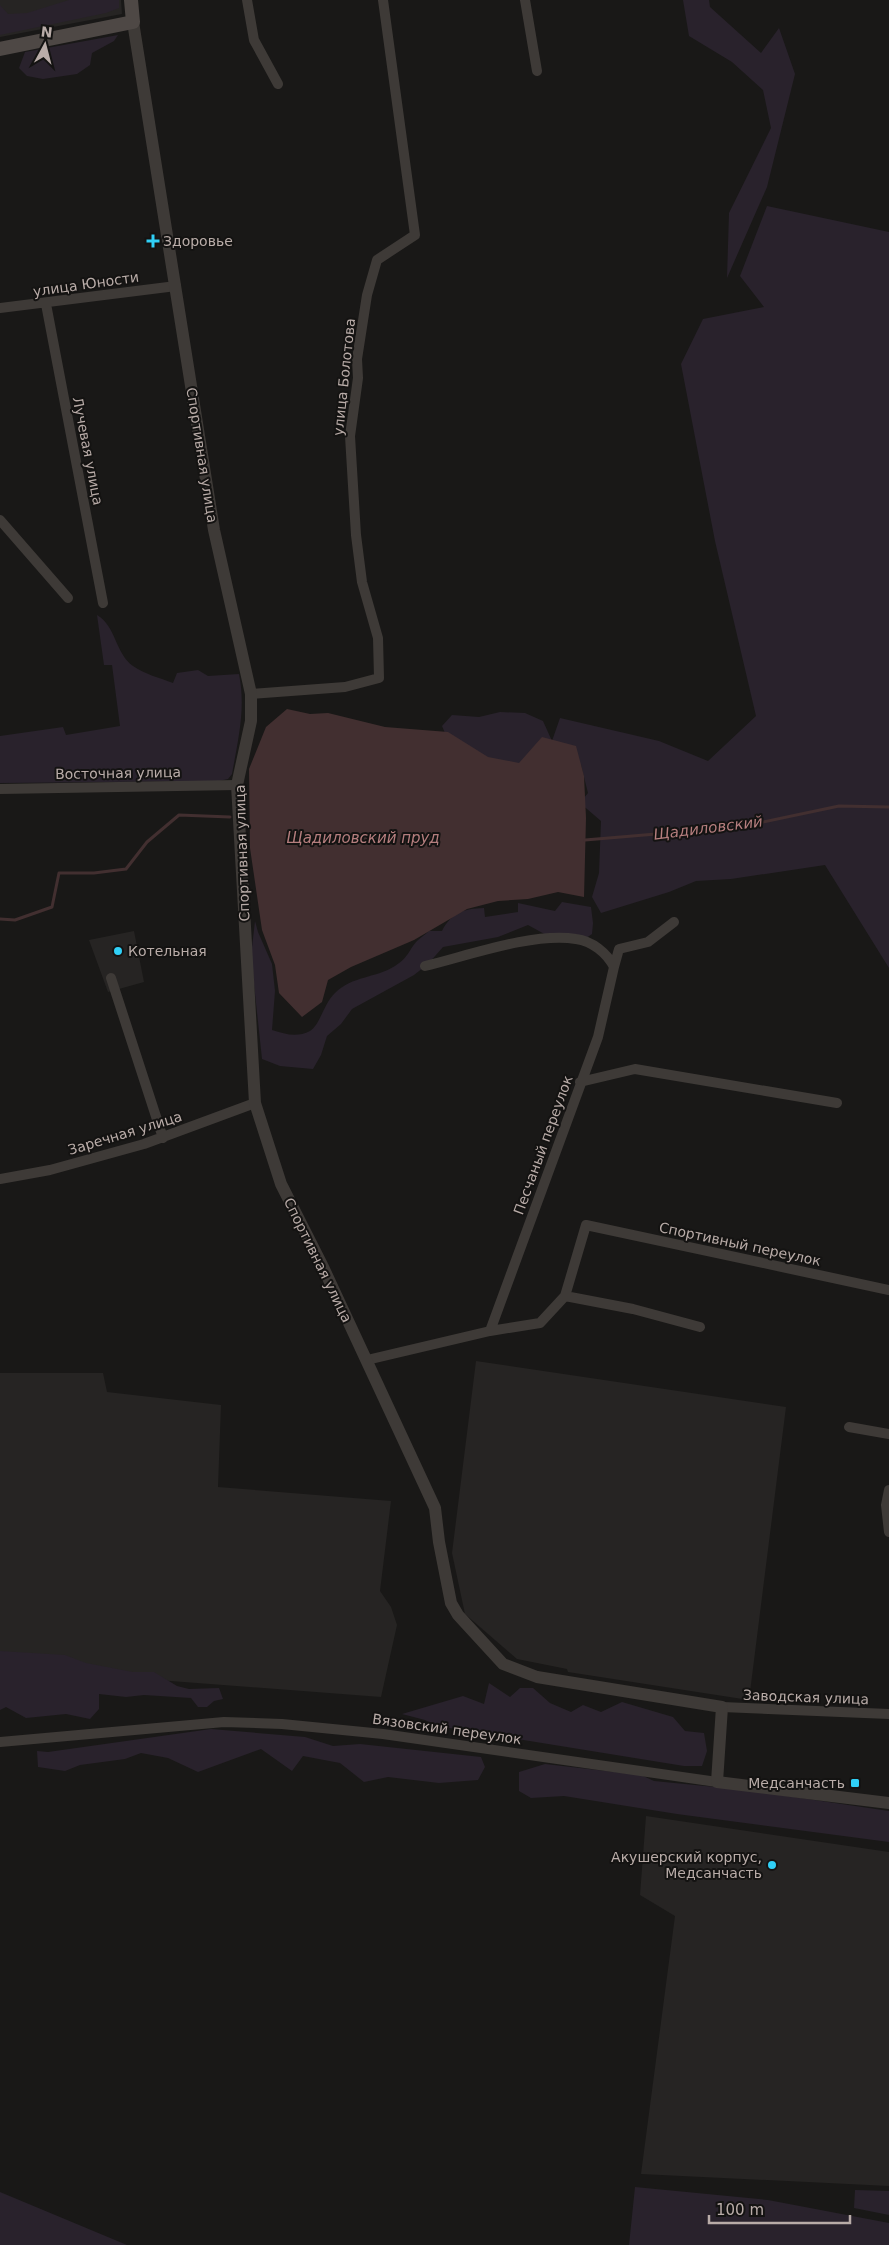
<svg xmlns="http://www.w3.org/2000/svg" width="889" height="2245" viewBox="0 0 889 2245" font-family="'DejaVu Sans',sans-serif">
  <rect width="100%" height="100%" fill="#191817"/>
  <path fill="#262423" d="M0 0H121L122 14 0 37Z
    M134 931 144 982 108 992 89 940Z
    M476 1361 786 1407 749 1700 568 1672 567 1669 517 1659 465 1614 452 1553Z
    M0 1373H103L107 1392 221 1405 218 1487 391 1501 380 1591 391 1607 397 1625 381 1697 0 1668Z
    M646 1816 889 1852V2186L641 2174 675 1916 640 1895Z"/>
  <path fill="#29222c" d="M69 0H119V8L106 13 0 35V5L8 14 27 13Z
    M683 0H709L710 7 761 53 779 28 795 74 767 187 727 278 729 213 771 128 763 90 732 62 689 36Z
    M118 35 114 41 92 53 90 65 77 74 43 79 27 76 19 68 25 52Z
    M767 206 889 232V968L825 865 731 879 696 881 669 892 601 913 592 897 599 873 601 821 580 803 588 793 581 765 535 769 453 752 442 726 452 715 479 717 500 712 525 713 543 721 552 741 560 718 659 741 708 761 756 716 715 541 681 364 703 319 764 307 740 276Z
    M97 615C116 626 115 653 133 666 144 674 160 678 173 683L177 673 198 670 208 676 239 674C246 709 238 740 232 774L228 779 219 781 0 783V736L63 727 66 735 120 726 112 665H104Z
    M562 902 591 907 593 923 592 934 582 941 548 936 528 925 498 937 443 947 428 964 414 975 352 1009 341 1024 327 1036 321 1055 313 1069 280 1066 262 1059 251 956 255 921 258 932 272 964 275 991 272 1030C285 1034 297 1038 310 1031 320 1025 324 1003 335 993 352 976 376 978 395 966 409 957 408 951 417 941 421 937 426 934 429 931H442C452 912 463 909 484 908L485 917 518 912V903L555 911Z
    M0 1651 65 1655 86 1663 133 1672H154L177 1686 189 1689 219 1688 223 1699 214 1701 207 1707H198L191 1698 144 1695 126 1697 99 1694V1709L90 1719 66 1714 26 1718 6 1707 0 1710Z
    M489 1683 510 1697 520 1688H533L550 1703 571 1712 583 1705 601 1712 622 1702 673 1717 685 1731 704 1733 707 1751 702 1766H684L437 1726 425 1720 402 1714 463 1696 484 1704Z
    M211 1729 305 1737 333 1746 360 1744 481 1757 485 1767 478 1780 439 1783 388 1777 364 1782 340 1763 303 1756 292 1771 261 1749 198 1772 168 1758 141 1753 125 1759 80 1765 65 1771 38 1767 37 1751 48 1752Z
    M545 1764 641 1775 654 1781 746 1790 889 1811V1842L677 1814 564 1796 531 1798 519 1791V1772Z
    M635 2187 768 2200 889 2223V2245H629Z
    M855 2190 889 2191V2215L854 2208Z
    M0 2192 127 2245H0Z"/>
  <path fill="#422f30" d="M287 709 310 714 328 713 385 727 448 732 488 757 519 763 542 737 576 746 584 776 586 818 584 897 558 892 528 899 498 901 467 909 414 940 351 967 328 980 322 1002 302 1017 279 993 275 965 262 930 250 848 249 769 266 727Z"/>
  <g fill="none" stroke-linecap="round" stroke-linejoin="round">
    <path stroke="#422f30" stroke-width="3" d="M585 840 739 827 839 806 889 807
      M0 919 15 920 52 907 59 873H94L126 869 147 842 179 815 230 817"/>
    <path stroke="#3e3a37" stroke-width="10" d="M247 0 254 40 278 84
      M525 0 537 71
      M46 304 103 603
      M0 308 176 286
      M0 520 68 598
      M251 694 345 687 379 678 378 638 362 582 356 535 350 436 358 378 357 359 367 295 377 260 415 235 383 0
      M0 789 237 785
      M425 966C467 956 533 932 576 939 592 941 607 953 614 967L619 949 648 942 674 922
      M111 978 163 1138
      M580 1082 635 1069 837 1103
      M0 1179 50 1170 144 1144 255 1103
      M565 1296 633 1309 700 1327
      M490 1331 598 1037 614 967
      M367 1360 490 1331 540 1323 565 1296 586 1225 889 1290
      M849 1427 889 1434
      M889 1490 886 1505 889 1532
      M722 1707 889 1714
      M0 1742 224 1722 282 1724 383 1734 717 1782"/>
    <path stroke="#3e3a37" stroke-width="12" d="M133 22 214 530 251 694V721L237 785 255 1103 281 1184 323 1267 435 1508 439 1542 451 1603 458 1615 503 1664 537 1677 722 1707 717 1782 889 1803"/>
    <path stroke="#4e4845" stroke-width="14" d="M0 49 133 22 131 0"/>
  </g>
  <g fill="#30d0f7" stroke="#141312" stroke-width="2">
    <path d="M150.5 233.5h5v5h5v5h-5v5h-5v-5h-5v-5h5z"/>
    <circle cx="118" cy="951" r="5"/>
    <rect x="850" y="1778" width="10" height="10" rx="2.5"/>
    <circle cx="772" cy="1865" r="5"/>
  </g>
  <g text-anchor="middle" stroke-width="4" stroke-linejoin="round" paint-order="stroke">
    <g font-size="14" fill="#b9aca8" stroke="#141312" text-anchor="start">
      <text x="163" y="246">Здоровье</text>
      <text x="128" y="956">Котельная</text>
      <text x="845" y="1788" text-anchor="end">Медсанчасть</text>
      <text x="762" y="1862" text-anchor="end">Акушерский корпус,<tspan x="762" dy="16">Медсанчасть</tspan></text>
    </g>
    <g font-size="14" fill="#b9aca8" stroke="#141312">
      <text transform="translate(86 284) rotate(-8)" y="5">улица Юности</text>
      <text transform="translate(344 377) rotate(-84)" y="5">улица Болотова</text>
      <text transform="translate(88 451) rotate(79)" y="5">Лучевая улица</text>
      <text transform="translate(202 455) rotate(81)" y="5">Спортивная улица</text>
      <text transform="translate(118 773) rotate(-1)" y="5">Восточная улица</text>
      <text transform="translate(242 853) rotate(-92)" y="5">Спортивная улица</text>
      <text transform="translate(125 1133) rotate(-17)" y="5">Заречная улица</text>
      <text transform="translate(543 1145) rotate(-70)" y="5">Песчаный переулок</text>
      <text transform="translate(740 1244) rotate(12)" y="5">Спортивный переулок</text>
      <text transform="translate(318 1260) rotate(64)" y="5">Спортивная улица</text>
      <text transform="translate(806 1697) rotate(2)" y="5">Заводская улица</text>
      <text transform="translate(447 1729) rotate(8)" y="5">Вязовский переулок</text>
    </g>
    <g font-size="15" font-style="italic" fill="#b57e7e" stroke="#141312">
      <text transform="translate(708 828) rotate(-7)" y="5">Щадиловский</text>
      <text x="363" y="843">Щадиловский пруд</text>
    </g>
  </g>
  <g transform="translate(45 45) rotate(7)" stroke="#141312" stroke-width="4" paint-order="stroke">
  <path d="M0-4L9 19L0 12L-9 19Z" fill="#b9aca8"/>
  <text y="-8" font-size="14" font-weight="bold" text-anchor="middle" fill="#b9aca8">N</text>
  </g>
  <path d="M709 2215v8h141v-8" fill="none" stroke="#b9aca8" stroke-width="2.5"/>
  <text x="716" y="2215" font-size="15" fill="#b9aca8" stroke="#141312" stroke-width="4" paint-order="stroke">100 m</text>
</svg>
